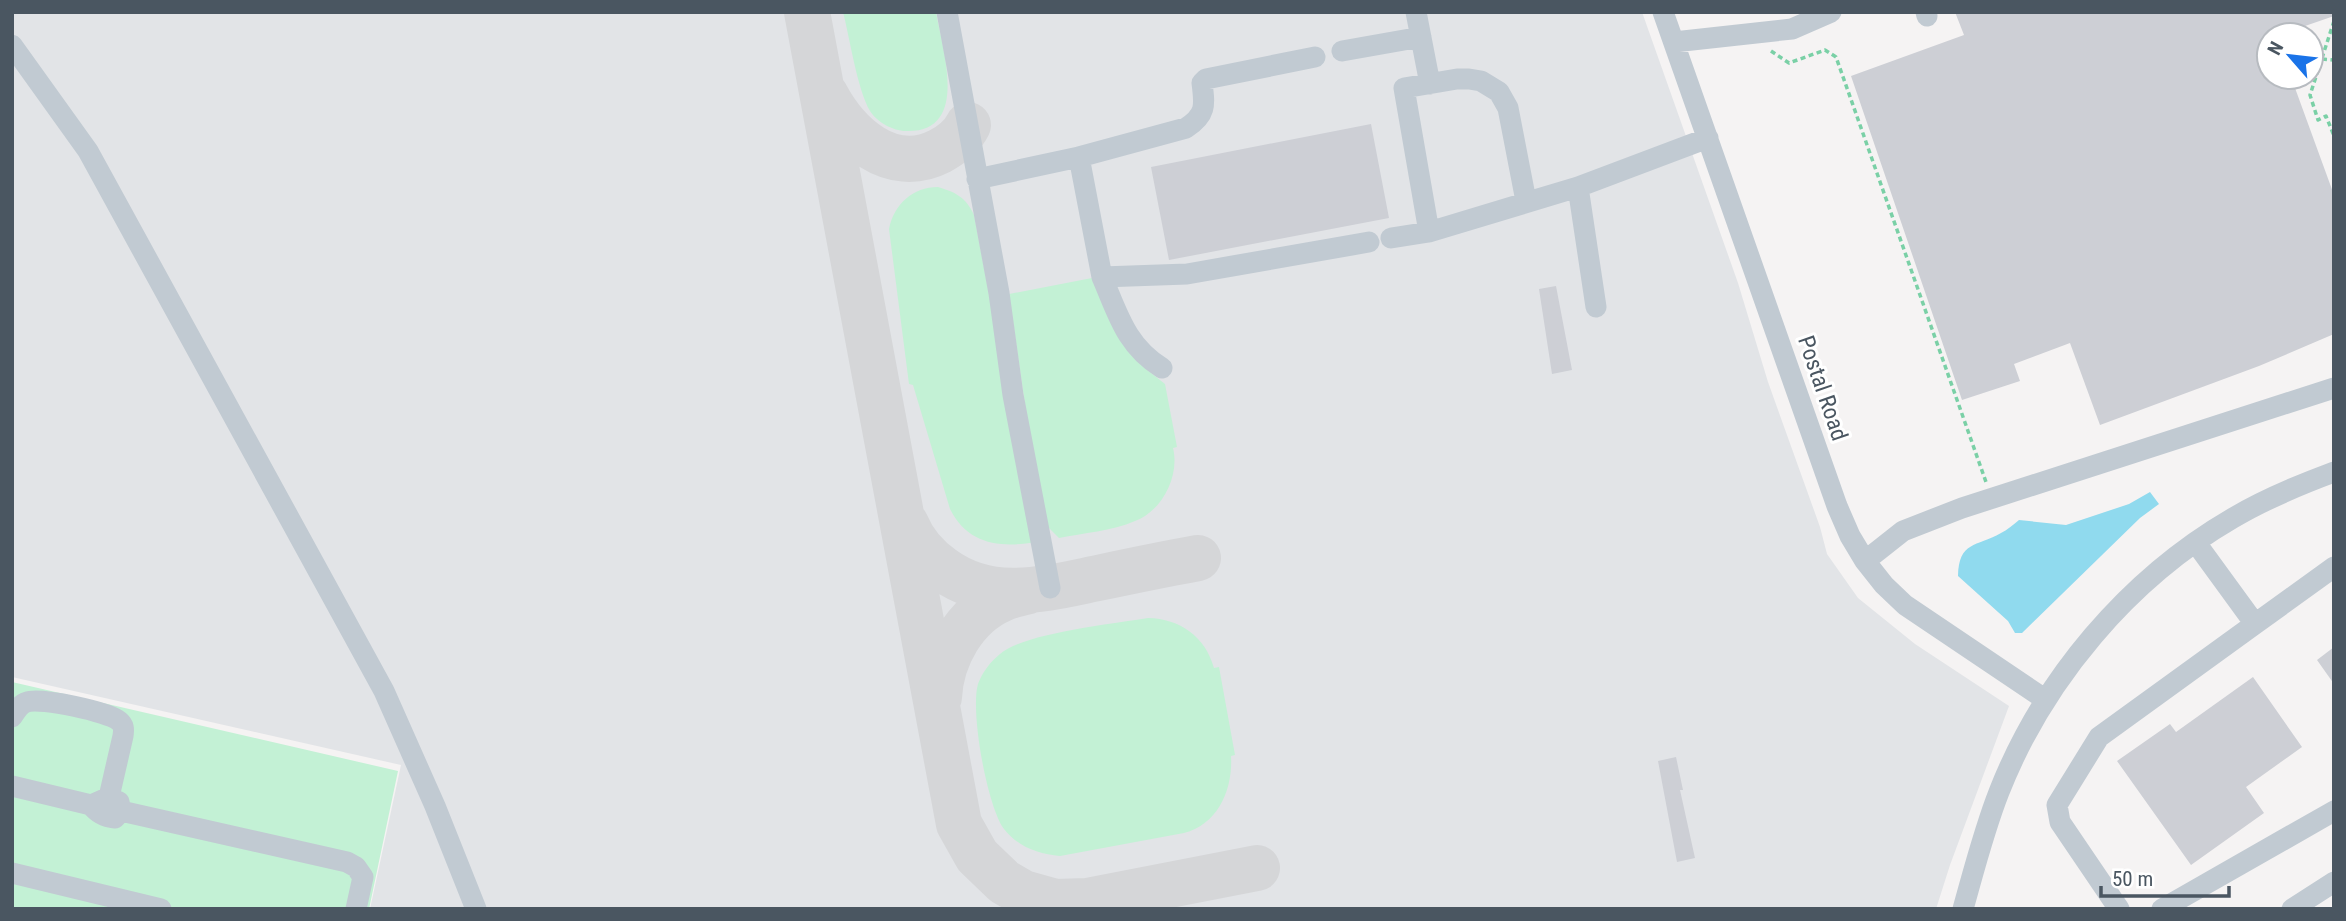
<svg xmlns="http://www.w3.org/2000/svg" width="2346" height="921" viewBox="0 0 2346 921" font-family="'Roboto Condensed',sans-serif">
  <rect width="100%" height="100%" fill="#f5f3f3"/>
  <path fill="#e2e4e7" d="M12 12H1642L1738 283 1768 382 1820 527 1827 554 1858 598 1915 644 2009 706 1950 865 1936 909H370L401 765 12 677Z"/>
  <path fill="#c3f1d5" d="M843 12H936C942 48 971 133 906 131 893 131 877 122 870 111 857 88 850 39 843 12Z
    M938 187C955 192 966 197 974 215L1036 542C1001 548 968 545 950 509L913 385 909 384 889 229C894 204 913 187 938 187Z
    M1092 278 1146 369 1165 384 1177 447 1173 448C1180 476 1162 511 1135 521 1112 531 1083 533 1059 538L1048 527 1039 501 1009 294Z
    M1148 618C1180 619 1205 636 1214 668L1219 667 1235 755 1231 756C1233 788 1219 824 1184 833L1060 856C1038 854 1018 847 1004 829 987 806 970 711 978 684 982 673 990 662 1000 654 1024 633 1113 624 1148 618Z
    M12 682 398 771 369 909H12Z"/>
  <path fill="#90daee" d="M2150 492 2159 504 2140 518 2022 633H2015L2008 621 1958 576C1959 541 1976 547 2001 533 2007 530 2013 525 2019 520L2066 525 2129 504Z"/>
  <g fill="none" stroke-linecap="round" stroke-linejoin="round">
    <path stroke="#d5d6d8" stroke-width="46" d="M807 12 959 824 977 856 1004 882 1023 893 1055 902 1087 901 1257 868
      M825 94C846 134 890 177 940 151 951 145 962 137 968 125
      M906 524C914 544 926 557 943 569 991 604 1044 589 1098 578 1131 571 1165 564 1198 558
      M939 697C941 658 964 615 1002 599 1011 595 1020 593 1029 591"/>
  </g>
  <path fill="#cdcfd5" d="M1955 12H2334V16L2305 26 2308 35H2269V77H2291L2334 195V334L2259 366 2100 425 2070 343 2014 364 2020 381 1962 400 1851 76 1964 35Z
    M1371 124 1389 218 1169 260 1151 167Z
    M1556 286 1572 370 1552 374 1539 289Z
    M2334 647V684L2317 660Z
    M2253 677 2302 747 2246 787 2264 813 2191 865 2117 761 2170 724 2176 732Z
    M1676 757 1683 790H1680L1695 858 1677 862 1658 761Z"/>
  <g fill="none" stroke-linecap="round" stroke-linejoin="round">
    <path stroke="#7ad0a6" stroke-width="3.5" stroke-dasharray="5 3.5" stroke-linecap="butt" d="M2334 21 2310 95 2318 120 2326 116 2334 136
      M1771 51 1789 63 1825 50 1836 57 1986 482
      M2322 59 2334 60"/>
    <path stroke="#c1cad2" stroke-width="21" d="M947 12 999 293 1013 395 1050 588
      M1416 12 1430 84
      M1663 12 1837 506 1850 536 1865 561 1884 585 1905 605 2046 700
      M1926 12 1927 16
      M1674 42 1792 29 1831 12
      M12 45 88 151 384 691 435 806 476 909
      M1342 51 1421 37
      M1079 157 1186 128C1206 115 1205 106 1202 83L1206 79 1315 57
      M977 179 1079 157 1102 277 1187 274 1369 242
      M1578 187 1596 307
      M1429 232 1404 88 1457 79H1469L1481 81 1499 92 1508 108 1526 201
      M1391 238 1429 232 1578 187 1708 138
      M1102 277C1118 314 1126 346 1162 368
      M1865 561 1903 531 1962 508 2334 388
      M2255 624 2334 567
      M12 717C16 711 20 704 27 702 40 697 109 712 119 721 124 725 124 729 123 736L109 797
      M12 786 91 805C97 813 104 817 115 818L121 811 119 802 109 797 91 805
      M121 811 347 862 356 867 363 877 356 909
      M12 873 161 909
      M1963 909C1974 870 1984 830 1999 792 2043 680 2128 579 2233 518 2265 499 2299 485 2334 472
      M2119 909 2060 822 2057 805 2099 737 2255 624 2196 543
      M2162 909 2334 811
      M2292 909 2334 882"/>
  </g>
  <g text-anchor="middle" stroke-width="6" stroke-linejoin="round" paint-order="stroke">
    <g font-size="23" fill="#4a5661" stroke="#fff">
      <text transform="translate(1823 388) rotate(71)" y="8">Postal Road</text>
    </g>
  </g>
  <rect width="2346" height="921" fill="none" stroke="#4a5661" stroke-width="28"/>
  <g transform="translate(2290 56) rotate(298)"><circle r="33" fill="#ffffff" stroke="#b7bbc0" stroke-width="2"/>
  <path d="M0-5L12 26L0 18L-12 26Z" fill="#1a73e8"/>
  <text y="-10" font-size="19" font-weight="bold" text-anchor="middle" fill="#4a5661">N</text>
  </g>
  <path d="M2101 886v10h128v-10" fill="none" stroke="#4a5661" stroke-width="3.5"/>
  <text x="2112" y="886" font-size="21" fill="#4a5661" stroke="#ffffff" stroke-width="5" paint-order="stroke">50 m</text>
</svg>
